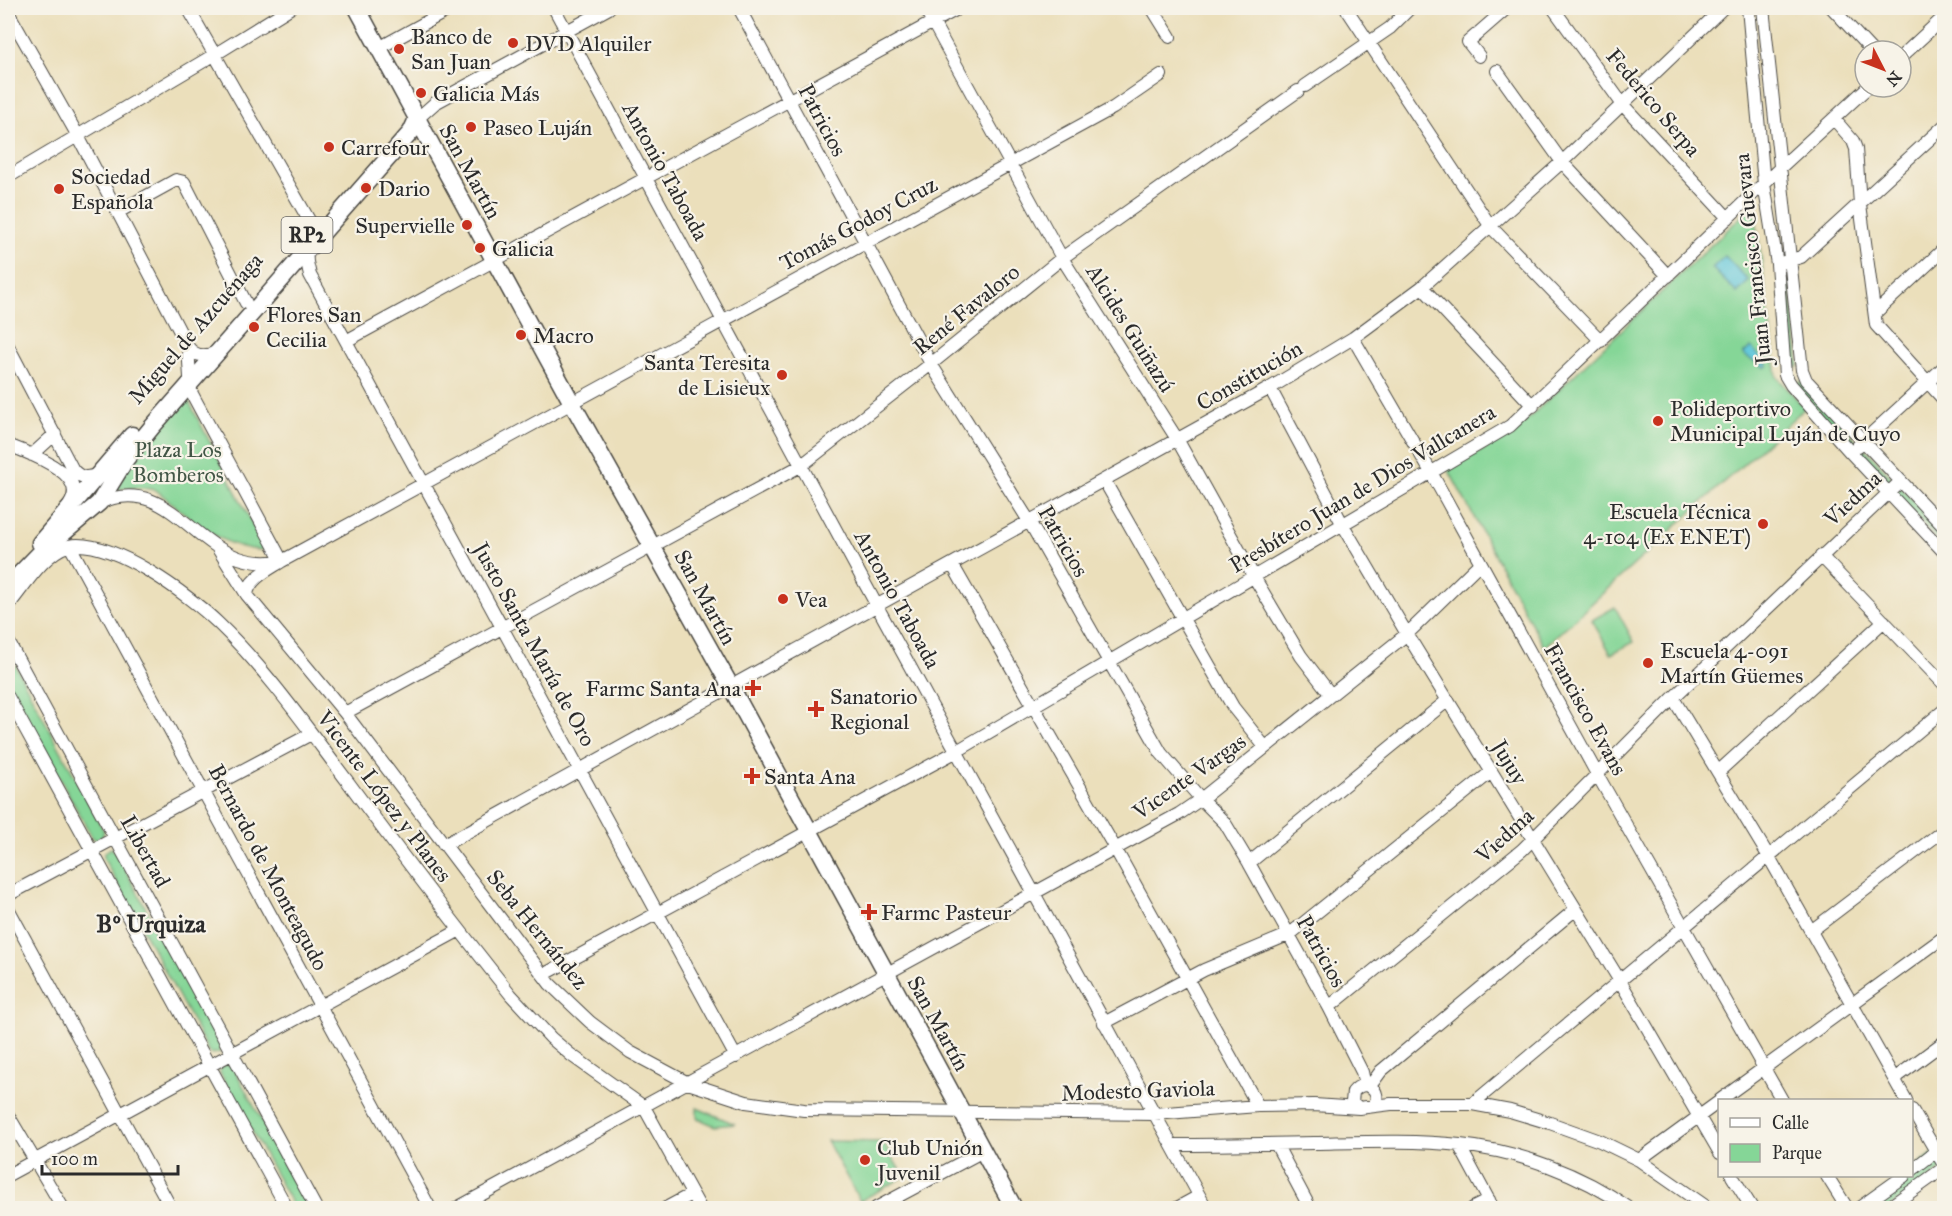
<svg xmlns="http://www.w3.org/2000/svg" width="1952" height="1216" viewBox="0 0 1952 1216" font-family="'IM FELL Great Primer',serif">
  <rect width="100%" height="100%" fill="#f7f3e8"/>
  <filter id="ink" filterUnits="userSpaceOnUse"><feTurbulence type="fractalNoise" baseFrequency=".0167" numOctaves="2"/><feDisplacementMap in="SourceGraphic" scale="12" xChannelSelector="R" yChannelSelector="G"/><feConvolveMatrix kernelMatrix="1 2 1 2 8 2 1 2 1" color-interpolation-filters="sRGB"/></filter>
  <filter id="wash" filterUnits="userSpaceOnUse"><feTurbulence type="fractalNoise" baseFrequency=".008" numOctaves="4" result="noise"/><feDisplacementMap in="SourceGraphic" scale="24" xChannelSelector="R" yChannelSelector="G"/><feGaussianBlur stdDeviation="1.35" result="paint"/><feColorMatrix in="noise" values="0 0 0 0 0 0 0 0 0 0 0 0 0 0 0 0 0 1.4 0 .05"/><feComposite in="paint" operator="in"/></filter>
  <g filter="url(#wash)">
    <rect width="100%" height="100%" fill="#ebdfbb"/>
    <path fill="#85d697" stroke="#588061" stroke-width="1.5" d="M1748 210 1755 212 1777 377 1805 408 1544 647 1448 469 1512 434Z
      M1788 268 1799 366 1792 368 1781 274Z
      M1801 381 1856 440 1850 445 1795 386Z
      M185 394 266 550C222 551 190 517 157 491 142 486 129 487 114 490L127 468Z
      M1864 447 1893 479 1887 484 1858 453Z
      M1900 486 1944 535V547L1894 492Z
      M1615 607 1634 642 1611 654 1592 620Z
      M8 652 104 831 102 839 96 840 92 837 8 683Z
      M111 848 115 851 221 1046 219 1053 210 1054 104 859V853Z
      M226 1064 233 1067 309 1208H294L220 1073 221 1067Z
      M697 1108 735 1124 715 1126 697 1118Z
      M827 1141 883 1142 904 1177 860 1201Z
      M1944 1145V1168L1888 1208H1859Z"/>
    <path fill="#5ec7da" stroke="#447982" stroke-width="1.5" d="M1725 256 1749 281 1737 293 1712 268Z
      M1751 347 1768 365 1765 368C1758 361 1750 361 1743 354Z"/>
  </g>
  <g filter="url(#ink)">
    <g fill="none" stroke-linecap="round" stroke-linejoin="round">
      <g stroke="#484641" stroke-width="14">
        <path id="minor" d="M188 8 318 236
          M554 8 877 606 1206 1208
          M739 8 931 364 1029 521 1161 753 1201 799 1225 823 1249 863 1329 1007 1362 1072 1365 1085
          M925 8 1062 258 1177 439 1254 577 1301 656 1331 695
          M1152 8 1170 37
          M1346 8 1491 227 1601 341
          M1553 8 1623 105 1728 218
          M1748 8 1764 184 1777 264 1785 375 1791 385 1851 453 1944 552
          M1763 8 1802 370 1806 380 1944 527
          M1832 8 1872 51
          M8 12 78 136 188 347C195 357 206 357 216 352
          M379 48 452 8
          M1479 56 1468 42 1507 8
          M1901 57 1944 17
          M1497 71 1562 162 1668 276
          M1305 86 1390 28 1410 8
          M417 119 435 103 609 8
          M1834 119 1853 141 1856 149 1860 204 1876 325 1944 400
          M8 177 214 55 290 8
          M118 212 176 180 184 182 246 303
          M306 249 307 262 310 275 736 1057
          M1784 262 1801 257 1944 126
          M1422 287 1533 406
          M1875 313 1944 249
          M1353 338 1432 474 1597 774 1782 1100
          M346 341 959 8
          M8 346 73 470C81 479 88 478 98 474
          M188 347 191 392 282 561
          M1270 388 1343 525 1407 634 1620 981 1720 1153
          M8 445C24 451 65 467 72 484 76 492 73 499 69 506
          M1858 446 1944 367
          M32 455 55 434
          M1104 480 1233 707 1265 747
          M99 503C162 475 188 540 239 558 253 563 267 563 281 561
          M70 546 430 1208
          M217 547 247 595 345 713 550 984 590 1022 630 1052 688 1083 746 1102 804 1110 1154 1114 1258 1106 1314 1105 1359 1108 1391 1104H1472L1510 1111 1550 1123 1600 1141 1639 1160 1708 1208
          M1821 556 1944 684
          M952 564 1116 850 1258 1106
          M247 595C248 579 270 569 282 561L1113 108 1161 75
          M8 606C23 588 45 552 68 546 111 537 189 595 218 623 267 670 307 728 348 782 401 854 455 925 511 995L551 1038 571 1055 644 1107 700 1208
          M8 641 316 1208
          M8 697 287 1208
          M1673 698 1769 857 1906 1100
          M345 713 802 465 931 364 1062 258 1298 91
          M1718 772 1884 621
          M444 845 1270 388 1353 338 1422 287 1562 162 1723 8
          M1249 863 1448 700
          M8 895 311 734
          M8 908 171 1208
          M1811 931 1944 830
          M543 975 957 751 1510 426 1780 168 1868 87
          M1329 1007 1522 850 1673 698 1901 481
          M1104 1023 1204 970 1290 934 1491 772
          M1894 1079 1944 1042
          M1370 1086 1381 1071 1576 909
          M1720 1100 1944 937
          M1472 1104 1944 710
          M1359 1108 1352 1102 1353 1092C1365 1077 1383 1090 1374 1106
          M1912 1110 1944 1165
          M8 1115 63 1208
          M1276 1144 1310 1208
          M1172 1145C1221 1145 1269 1144 1318 1143 1365 1142 1413 1140 1460 1145 1519 1151 1581 1174 1629 1208
          M1459 1145 1493 1208
          M1639 1160 1720 1101
          M1912 1170 1944 1145
          M8 1175 460 930
          M1732 1176 1752 1208
          M1827 1176 1847 1208
          M457 1208 1179 814 1201 799 1407 634 1480 563
          M666 1208 692 1194
          M876 1208 983 1151
          M1177 1208 1199 1196
          M1473 1208 1489 1200
          M1859 1208 1904 1176
          M1888 1208 1944 1168"/>
      </g>
      <g stroke="#484641" stroke-width="19">
        <path id="major" d="M357 8 573 405 731 687 1014 1208
          M40 543 132 435
          M8 586 40 553 99 503 126 459 152 427 411 132 417 119"/>
      </g>
      <use href="#minor" stroke="#fff" stroke-width="12"/>
      <use href="#major" stroke="#fff" stroke-width="16"/>
    </g>
  </g>
  <g fill="#c8321e" stroke="#f7f3e8" stroke-width="2">
    <circle cx="513" cy="43" r="6"/>
    <circle cx="399" cy="49" r="6"/>
    <circle cx="421" cy="93" r="6"/>
    <circle cx="471" cy="127" r="6"/>
    <circle cx="329" cy="147" r="6"/>
    <circle cx="366" cy="188" r="6"/>
    <circle cx="59" cy="189" r="6"/>
    <circle cx="467" cy="225" r="6"/>
    <circle cx="480" cy="248" r="6"/>
    <circle cx="254" cy="327" r="6"/>
    <circle cx="521" cy="335" r="6"/>
    <circle cx="782" cy="375" r="6"/>
    <circle cx="1658" cy="421" r="6"/>
    <circle cx="1763" cy="524" r="6"/>
    <circle cx="783" cy="599" r="6"/>
    <circle cx="1648" cy="663" r="6"/>
    <path d="M750 679h6v6h6v6h-6v6h-6v-6h-6v-6h6z"/>
    <path d="M813 700h6v6h6v6h-6v6h-6v-6h-6v-6h6z"/>
    <path d="M749 767h6v6h6v6h-6v6h-6v-6h-6v-6h6z"/>
    <path d="M866 903h6v6h6v6h-6v6h-6v-6h-6v-6h6z"/>
    <circle cx="865" cy="1160" r="6"/>
  </g>
  <g text-anchor="middle" stroke-width="4.5" stroke-linejoin="round" paint-order="stroke">
    <rect fill="#f7f3e8" stroke="#686764" stroke-width="1.5" x="281.5" y="217" width="51" height="36" rx="4.5"/>
    <g font-size="21" font-weight="bold" fill="#2b2b2b">
      <text x="307" y="242">RP2</text>
    </g>
    <g font-size="22" fill="#2b2b2b" stroke="#f7f3e8" text-anchor="start">
      <text x="411" y="44">Banco de<tspan x="411" dy="25">San Juan</tspan></text>
      <text x="525" y="51">DVD Alquiler</text>
      <text x="433" y="101">Galicia Más</text>
      <text x="483" y="135">Paseo Luján</text>
      <text x="341" y="155">Carrefour</text>
      <text x="71" y="184">Sociedad<tspan x="71" dy="25">Española</tspan></text>
      <text x="378" y="196">Dario</text>
      <text x="455" y="233" text-anchor="end">Supervielle</text>
      <text x="492" y="256">Galicia</text>
      <text x="266" y="322">Flores San<tspan x="266" dy="25">Cecilia</tspan></text>
      <text x="533" y="343">Macro</text>
      <text x="770" y="370" text-anchor="end">Santa Teresita<tspan x="770" dy="25">de Lisieux</tspan></text>
      <text x="1670" y="416">Polideportivo<tspan x="1670" dy="25">Municipal Luján de Cuyo</tspan></text>
      <text x="1751" y="519" text-anchor="end">Escuela Técnica<tspan x="1751" dy="25">4-104 (Ex ENET)</tspan></text>
      <text x="795" y="607">Vea</text>
      <text x="1660" y="658">Escuela 4-091<tspan x="1660" dy="25">Martín Güemes</tspan></text>
      <text x="741" y="696" text-anchor="end">Farmc Santa Ana</text>
      <text x="830" y="704">Sanatorio<tspan x="830" dy="25">Regional</tspan></text>
      <text x="764" y="784">Santa Ana</text>
      <text x="881" y="920">Farmc Pasteur</text>
      <text x="877" y="1155">Club Unión<tspan x="877" dy="25">Juvenil</tspan></text>
    </g>
    <g font-size="22" fill="#2b2b2b" stroke="#f7f3e8">
      <text transform="translate(1654 102) rotate(50)" y="8">Federico Serpa</text>
      <text transform="translate(823 120) rotate(62)" y="8">Patricios</text>
      <text transform="translate(471 171) rotate(61)" y="8">San Martín</text>
      <text transform="translate(666 171) rotate(61)" y="8">Antonio Taboada</text>
      <text transform="translate(858 223) rotate(-28)" y="8">Tomás Godoy Cruz</text>
      <text transform="translate(1752 259) rotate(-96)" y="8">Juan Francisco Guevara</text>
      <text transform="translate(966 309) rotate(-39)" y="8">René Favaloro</text>
      <text transform="translate(195 328) rotate(-49)" y="8">Miguel de Azcuénaga</text>
      <text transform="translate(1131 328) rotate(58)" y="8">Alcides Guiñazú</text>
      <text transform="translate(1249 375) rotate(-30)" y="8">Constitución</text>
      <text transform="translate(1362 488) rotate(-31)" y="8">Presbítero Juan de Dios Vallcanera</text>
      <text transform="translate(1852 498) rotate(-43)" y="8">Viedma</text>
      <text transform="translate(1064 541) rotate(60)" y="8">Patricios</text>
      <text transform="translate(706 597) rotate(61)" y="8">San Martín</text>
      <text transform="translate(898 599) rotate(61)" y="8">Antonio Taboada</text>
      <text transform="translate(535 644) rotate(61)" y="8">Justo Santa María de Oro</text>
      <text transform="translate(1586 709) rotate(61)" y="8">Francisco Evans</text>
      <text transform="translate(1510 762) rotate(59)" y="8">Jujuy</text>
      <text transform="translate(1189 776) rotate(-35)" y="8">Vicente Vargas</text>
      <text transform="translate(385 796) rotate(53)" y="8">Vicente López y Planes</text>
      <text transform="translate(1504 835) rotate(-42)" y="8">Viedma</text>
      <text transform="translate(146 851) rotate(61)" y="8">Libertad</text>
      <text transform="translate(269 867) rotate(62)" y="8">Bernardo de Monteagudo</text>
      <text transform="translate(538 929) rotate(51)" y="8">Seba Hernández</text>
      <text transform="translate(1322 951) rotate(61)" y="8">Patricios</text>
      <text transform="translate(939 1023) rotate(61)" y="8">San Martín</text>
      <text transform="translate(1138 1090) rotate(-2)" y="8">Modesto Gaviola</text>
    </g>
    <g font-size="22" fill="#425646" stroke="#f7f3e8">
      <text x="178" y="457">Plaza Los<tspan x="178" dy="25">Bomberos</tspan></text>
    </g>
    <g font-size="24" font-weight="bold" fill="#2b2b2b" stroke="#f7f3e8">
      <text x="151" y="932">Bº Urquiza</text>
    </g>
  </g>
  <rect width="1952" height="1216" fill="none" stroke="#f7f3e8" stroke-width="30"/>
  <rect x="1718" y="1099" width="195" height="78" fill="#f7f3e8" stroke="#a5a39c" stroke-width="1.5"/>
  <rect x="1730" y="1118" width="30" height="9" fill="#ffffff" stroke="#a5a39c" stroke-width="1.5"/>
  <text x="1772" y="1129" font-size="18" fill="#2b2b2b">Calle</text>
  <rect x="1730" y="1144" width="30" height="18" fill="#85d697" stroke="#a5a39c" stroke-width="1.5"/>
  <text x="1772" y="1159" font-size="18" fill="#2b2b2b">Parque</text>
  <g transform="translate(1883 69) rotate(132)"><circle r="28" fill="#f7f3e8" stroke="#a5a39c" stroke-width="1.5"/>
  <path d="M0-4.5L10 22L0 15L-10 22Z" fill="#c8321e"/>
  <text y="-9" font-size="16" font-weight="bold" text-anchor="middle" fill="#2b2b2b">N</text>
  </g>
  <path d="M42 1165v9h136v-9" fill="none" stroke="#2b2b2b" stroke-width="3"/>
  <text x="51" y="1165" font-size="18" fill="#2b2b2b" stroke="#f7f3e8" stroke-width="4.5" paint-order="stroke">100 m</text>
</svg>
